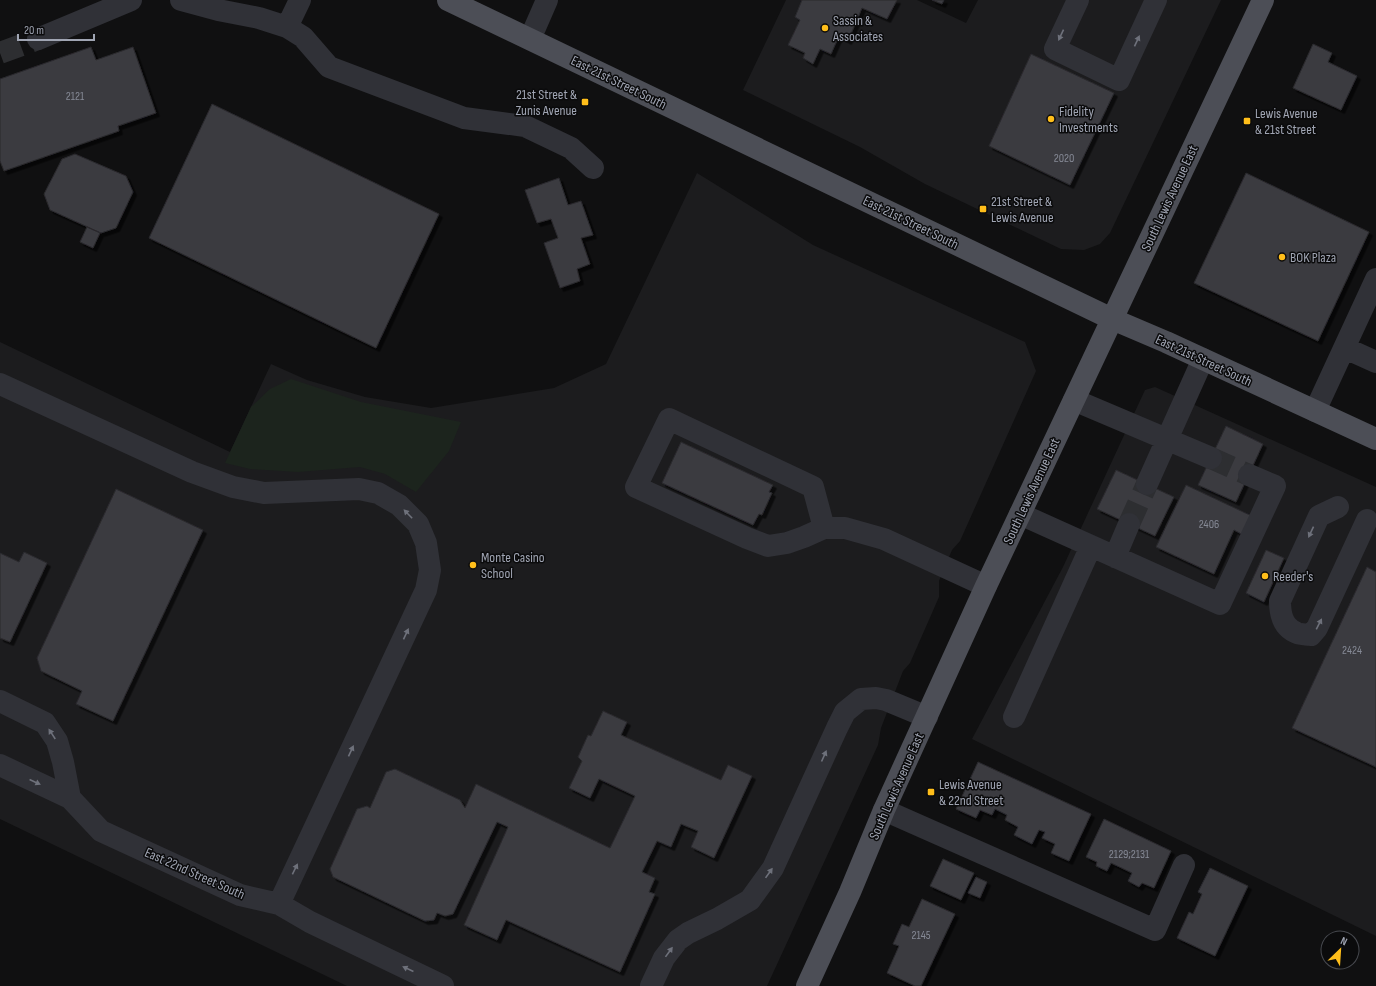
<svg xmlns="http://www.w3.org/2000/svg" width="1376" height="986" viewBox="0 0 1376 986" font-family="'Sofia Sans Condensed',sans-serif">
  <defs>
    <filter id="shadow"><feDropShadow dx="3.5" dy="3.5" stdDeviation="0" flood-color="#0009"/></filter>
  </defs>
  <rect width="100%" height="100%" fill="#101011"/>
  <path fill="#1c1c1e" d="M786 0H917L966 23 978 0H1221L1110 233 1100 244 1084 250 1061 249 925 184 860 147 743 90Z
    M697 173 813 245 1025 342 1036 371 960 541 952 550 939 581V597L910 663 903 671 881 728 878 745 767 986H347L0 819V342L230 452 271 364 307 380 365 397 431 408 554 388 606 364Z
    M1155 387 1376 487V936L972 739 1063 567 1145 390Z"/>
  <path fill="#1c241d" d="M291 379 361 402 461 422 449 451 416 492 385 474 360 467 298 472 250 469 225 463 251 407 270 389Z"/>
  <path fill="#3a3a3f" stroke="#2a292d" filter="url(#shadow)" d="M802 0H897L887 19 862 8 848 41 839 36 831 54 820 49 813 64 803 58 805 53 788 45 800 20 795 17Z
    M932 0H944L942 4Z
    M1313 44 1332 53 1328 62 1357 76 1341 110 1293 88Z
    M91 47 96 60 133 47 156 113 118 126 119 131 4 171 0 161V79Z
    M1031 54 1114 93 1070 185 989 146Z
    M212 104 439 214 376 348 149 238Z
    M75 154 126 176 133 192 116 228 101 233 50 210 44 194 62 159Z
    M1246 173 1369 232 1318 341 1194 283Z
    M559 178 568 205 581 201 593 235 581 238 590 264 577 269 580 281 560 288 544 243 558 238 551 219 537 223 525 190Z
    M87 227 100 233 93 248 80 242Z
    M1226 426 1263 444 1236 502 1198 485Z
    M681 442 773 485 769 492 772 493 762 515 759 514 753 525 662 483Z
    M1116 470 1174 497 1155 536 1097 509Z
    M1186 485 1254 517 1245 536 1234 530 1214 574 1156 547Z
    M116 489 203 530 113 721 76 704 82 691 41 671 37 658Z
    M1266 550 1284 558 1264 602 1246 593Z
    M24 552 47 563 10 642 0 638V553L19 562Z
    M1367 567 1376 572V767L1292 728Z
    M603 711 627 722 621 735 721 780 728 765 752 776 714 858 691 847 698 831 681 824 671 847 657 841 642 872 655 878 649 892 655 894 620 972 506 920 497 940 464 925 508 827 497 822 453 914 445 916 437 913 434 920 425 921 333 877 330 869 357 809 367 806 370 808 386 772 395 769 460 800 465 808 476 784 610 848 635 796 599 779 590 798 569 788 582 761 578 757 588 735 591 736Z
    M978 762 1091 814 1069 861 1051 853 1055 844 1042 838 1045 832 1039 830 1032 844 1014 835 1018 827 1005 820 1007 815 995 809 992 815 980 810 976 818 956 809Z
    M1104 819 1171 851 1154 888 1142 883 1139 887 1128 881 1132 873 1111 863 1107 871 1096 866 1097 862 1086 857Z
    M943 859 974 873 961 900 930 886Z
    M1210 868 1248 886 1215 956 1177 938 1189 912 1193 914 1202 894 1198 892Z
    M976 877 987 882 980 898 968 893Z
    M922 899 955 914 921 986H915L887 973 899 946 893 944 902 924 909 927Z"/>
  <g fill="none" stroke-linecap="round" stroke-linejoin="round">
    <path stroke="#2d2e31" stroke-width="22" stroke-dasharray="22 11" stroke-linecap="butt" d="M0 53 38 39
      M1211 458 1249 475
      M1129 524 1147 484"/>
    <path stroke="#303137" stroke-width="22" d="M181 0 218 10 259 18 287 27 303 37 329 67 464 118 525 126 571 148 593 168
      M1078 0 1055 49 1119 80 1156 0
      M287 27 300 0
      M38 39 131 0
      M530 39 547 0
      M1345 348 1376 362
      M0 384 192 472 233 487 264 493 359 489 378 493 399 505 418 524 426 543 430 570 426 590 279 904
      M1074 400 1211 458
      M1315 411 1376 279
      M1147 484 1203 359
      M1338 507 1319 516 1280 601C1280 613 1282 626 1295 632 1299 635 1306 634 1311 635L1317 628 1367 520
      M1020 514 1220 604 1275 486 1249 475
      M824 528 813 487 669 419 636 487 747 538 768 546 787 543 804 537 824 528H845L884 539 986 586
      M1115 557 1129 524
      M0 701 45 723 57 741 63 762 70 798
      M1014 717 1091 546
      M0 765 70 798 101 831 240 895 279 904 310 922 443 986
      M884 810 1155 930 1184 865
      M651 986 664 958 678 940 688 933 717 919 750 900 773 868 837 728 845 712 861 699 876 698 886 700 927 717"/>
    <path stroke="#4c4e56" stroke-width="22" d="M448 0 1112 319 1166 342 1376 439
      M807 986 850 892 884 810 986 586 1263 0"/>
  </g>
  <defs><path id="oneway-solid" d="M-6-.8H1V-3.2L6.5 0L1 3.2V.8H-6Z"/></defs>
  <g fill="#6e717b">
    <use href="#oneway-solid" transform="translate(1061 35) rotate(115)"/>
    <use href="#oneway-solid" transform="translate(1137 41) rotate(-65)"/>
    <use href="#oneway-solid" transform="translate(408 514) rotate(-134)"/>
    <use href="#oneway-solid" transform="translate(1311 532) rotate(115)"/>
    <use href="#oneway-solid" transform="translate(1319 624) rotate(-63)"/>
    <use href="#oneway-solid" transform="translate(406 634) rotate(-65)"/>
    <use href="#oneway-solid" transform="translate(52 734) rotate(-123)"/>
    <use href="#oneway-solid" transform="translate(351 751) rotate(-65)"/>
    <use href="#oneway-solid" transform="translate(824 756) rotate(-66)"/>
    <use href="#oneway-solid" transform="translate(35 782) rotate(25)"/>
    <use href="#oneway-solid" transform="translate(295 869) rotate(-64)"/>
    <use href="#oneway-solid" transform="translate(769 873) rotate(-55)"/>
    <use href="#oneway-solid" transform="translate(669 952) rotate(-54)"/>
    <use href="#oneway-solid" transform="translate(408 969) rotate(-155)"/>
  </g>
  <g fill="#ffbe1a" stroke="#0b0b0c" stroke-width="1.5">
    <circle cx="825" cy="28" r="4"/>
    <rect x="581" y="98" width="8" height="8" rx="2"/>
    <circle cx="1051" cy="119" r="4"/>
    <rect x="1243" y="117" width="8" height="8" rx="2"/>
    <rect x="979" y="205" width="8" height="8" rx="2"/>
    <circle cx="1282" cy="257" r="4"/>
    <circle cx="473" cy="565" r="4"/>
    <circle cx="1265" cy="576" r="4"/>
    <rect x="927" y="788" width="8" height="8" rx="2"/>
  </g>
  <g text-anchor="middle" stroke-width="3" stroke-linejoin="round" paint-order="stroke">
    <g font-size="12" fill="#868a96">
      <text x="75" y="100">2121</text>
      <text x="1064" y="162">2020</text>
      <text x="1209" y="528">2406</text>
      <text x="1352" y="654">2424</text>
      <text x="1129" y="858">2129;2131</text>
      <text x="921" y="939">2145</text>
    </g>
    <g font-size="14" fill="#a0a5b3" stroke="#0b0b0c" text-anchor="start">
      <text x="833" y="25">Sassin &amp;<tspan x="833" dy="16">Associates</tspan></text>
      <text x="577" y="99" text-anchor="end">21st Street &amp;<tspan x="577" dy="16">Zunis Avenue</tspan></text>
      <text x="1059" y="116">Fidelity<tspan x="1059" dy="16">Investments</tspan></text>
      <text x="1255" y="118">Lewis Avenue<tspan x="1255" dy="16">&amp; 21st Street</tspan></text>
      <text x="991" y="206">21st Street &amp;<tspan x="991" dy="16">Lewis Avenue</tspan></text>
      <text x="1290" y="262">BOK Plaza</text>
      <text x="481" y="562">Monte Casino<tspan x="481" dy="16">School</tspan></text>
      <text x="1273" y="581">Reeder's</text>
      <text x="939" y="789">Lewis Avenue<tspan x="939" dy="16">&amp; 22nd Street</tspan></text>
    </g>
    <g font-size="14" fill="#a0a5b3" stroke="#0b0b0c">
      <text transform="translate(619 82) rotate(26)" y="5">East 21st Street South</text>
      <text transform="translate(1169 198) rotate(-65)" y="5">South Lewis Avenue East</text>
      <text transform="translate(911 222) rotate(26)" y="5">East 21st Street South</text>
      <text transform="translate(1204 360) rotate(25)" y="5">East 21st Street South</text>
      <text transform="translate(1031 491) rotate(-65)" y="5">South Lewis Avenue East</text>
      <text transform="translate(896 786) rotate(-66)" y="5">South Lewis Avenue East</text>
      <text transform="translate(195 873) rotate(24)" y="5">East 22nd Street South</text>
    </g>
  </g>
  <g transform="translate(1340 950) rotate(25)"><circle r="19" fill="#0b0b0c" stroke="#47494f"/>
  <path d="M0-3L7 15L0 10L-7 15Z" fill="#ffbe1a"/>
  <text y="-6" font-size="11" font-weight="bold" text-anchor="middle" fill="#a0a5b3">N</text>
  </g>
  <path d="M18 34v6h76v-6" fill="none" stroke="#a0a5b3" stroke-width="2"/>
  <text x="24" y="34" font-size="12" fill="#a0a5b3" stroke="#0b0b0c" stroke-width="3" paint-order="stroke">20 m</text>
</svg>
